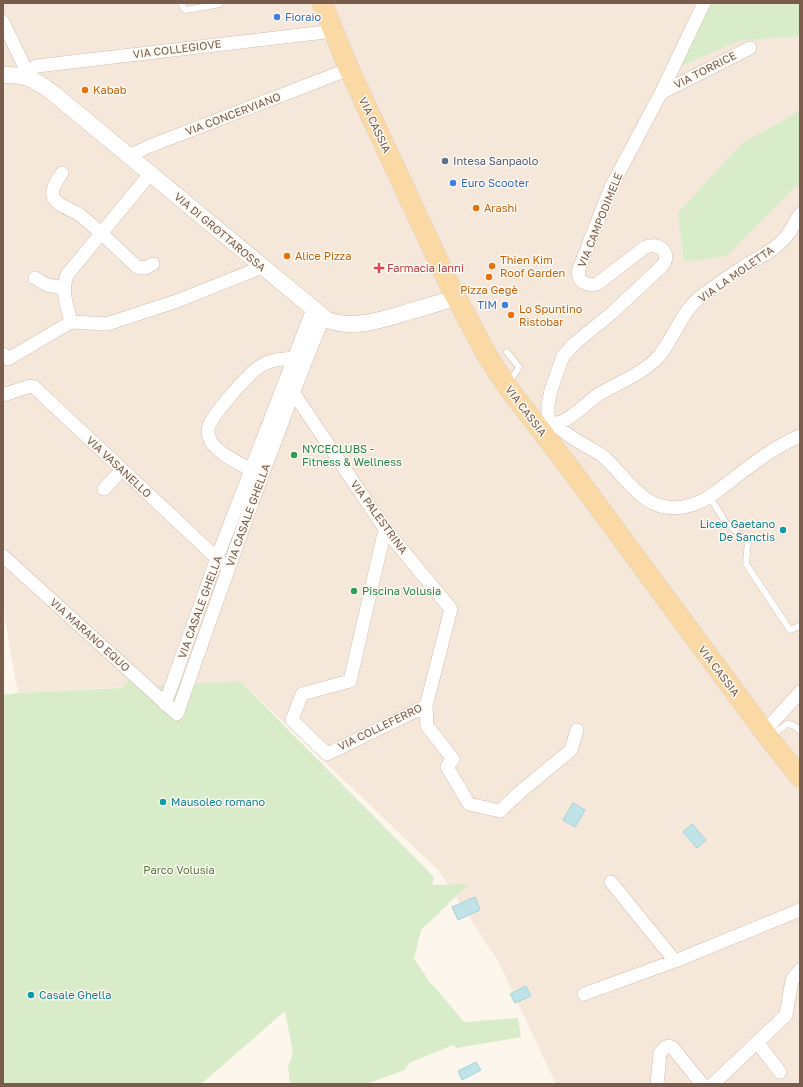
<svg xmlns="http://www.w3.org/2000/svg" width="803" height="1087" viewBox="0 0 803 1087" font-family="'Golos Text',sans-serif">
  <rect width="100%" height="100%" fill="#fdf6ec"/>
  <path fill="#f5e8da" d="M3 3H800V1084H556L499 963 440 872 240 681 18 693 3 607Z"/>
  <path fill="#d8ecc9" d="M711 3H800V36L738 41 675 69Z
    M800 111V185L793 189 727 256 684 262 678 213 741 144Z
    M133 674 146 686 240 681 434 877 432 885 469 884 421 930 414 959 431 984 433 985 464 1022 518 1018 521 1037 457 1048 453 1045 409 1063 405 1070 366 1084H290L288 1066 293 1053 285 1011 201 1084H3V695L18 693 122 688Z"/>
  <path fill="#bfe3e8" stroke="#a5d3da" d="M573 803 585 810 575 827 563 820Z
    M692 824 706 840 697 848 683 832Z
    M475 897 480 910 458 920 452 907Z
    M526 986 531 996 515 1003 510 994Z
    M476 1062 481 1070 462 1080 458 1071Z"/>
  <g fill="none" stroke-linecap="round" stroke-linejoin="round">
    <g stroke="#d1beb0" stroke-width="7">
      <path id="service" d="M181 3 184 9 186 10 220 4
        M507 352 519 367 509 383
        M709 496 726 523 748 541 746 564 790 630 800 626
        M770 737 787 724C793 724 796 727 800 731"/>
    </g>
    <g stroke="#d1beb0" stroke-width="14">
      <path id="minor" d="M3 22 30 78
        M30 78C30 72 31 68 37 66L334 31
        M661 93 750 48
        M129 156 150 146 339 73
        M62 173C58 179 51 188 53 196 56 206 72 209 80 215 100 231 119 250 137 267L145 268 153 264
        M35 278 47 285 64 288
        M71 322C67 305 61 293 67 275L150 174
        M3 354 8 359 71 322 107 324 177 301 262 267
        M285 382 293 392 385 529 451 609 426 706 327 754 292 720 302 694 350 681 385 529
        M3 395 30 386 34 387 222 563
        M548 426V405L551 390 563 356 575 343 612 313 661 267C674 254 658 240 644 248L597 284C587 286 576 282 579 269L611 187 661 93 704 3
        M558 427C566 433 573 439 581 443 589 448 597 451 604 457 629 480 644 513 683 507 695 505 707 499 716 492 743 472 769 449 800 436
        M541 429C545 427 549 425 552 424 555 423 558 423 561 422 574 417 588 401 601 393 620 382 644 373 659 356 674 338 681 313 699 298 714 286 730 276 746 265 759 258 774 250 784 239 791 232 795 222 800 214
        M251 470C241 464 213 451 210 439 209 437 208 433 208 430 209 417 250 372 262 365 272 359 283 359 294 358
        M104 489 122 470
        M3 556 177 714C224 581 270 448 323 318
        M165 704 217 558 313 309
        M426 706 427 726 453 759 447 767 469 804 500 811 520 792 571 750 577 730
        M764 732 800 692
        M611 882 675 961
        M584 994 675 961 800 910
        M757 1042 780 1072
        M657 1084 660 1053 664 1048 669 1046 673 1048 702 1084
        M713 1084 786 1015 792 980 800 970"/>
    </g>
    <g stroke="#d1beb0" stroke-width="17">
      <path id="tertiary" d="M3 75C25 74 36 80 53 93L326 319C352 331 385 319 411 311 426 307 441 302 456 298"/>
    </g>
    <g stroke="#dad1cd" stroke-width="21">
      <path id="primary" d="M322 3 349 69 450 286 488 357 507 386 575 475 769 738 800 777"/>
    </g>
    <use href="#service" stroke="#fff" stroke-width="6"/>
    <use href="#minor" stroke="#fff" stroke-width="13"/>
    <use href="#tertiary" stroke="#fff" stroke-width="16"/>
    <use href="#primary" stroke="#fbd9a5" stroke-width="20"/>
  </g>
  <g fill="#3f7fe0" stroke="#fffaf3" stroke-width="1.5">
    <circle cx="277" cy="17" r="4"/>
    <circle cx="453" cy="183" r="4"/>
    <circle cx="505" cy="305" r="4"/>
  </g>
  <g fill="#e8710a" stroke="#fffaf3" stroke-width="1.5">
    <circle cx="85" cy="90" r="4"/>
    <circle cx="476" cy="208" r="4"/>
    <circle cx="287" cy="256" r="4"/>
    <circle cx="492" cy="266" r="4"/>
    <circle cx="489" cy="277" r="4"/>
    <circle cx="511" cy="315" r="4"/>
  </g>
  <circle fill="#5c6f8a" stroke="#fffaf3" stroke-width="1.5" cx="445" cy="161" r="4"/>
  <path fill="#e0444e" stroke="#fffaf3" stroke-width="1.5" d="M377 262h4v4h4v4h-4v4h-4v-4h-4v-4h4z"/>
  <g fill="#2e9e5b" stroke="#fffaf3" stroke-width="1.5">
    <circle cx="294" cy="455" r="4"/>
    <circle cx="354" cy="591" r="4"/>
  </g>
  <g fill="#0f9aa8" stroke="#fffaf3" stroke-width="1.5">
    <circle cx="783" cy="530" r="4"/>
    <circle cx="163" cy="802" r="4"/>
    <circle cx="31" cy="995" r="4"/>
  </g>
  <g text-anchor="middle" stroke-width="3" stroke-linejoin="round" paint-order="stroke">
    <g font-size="11" fill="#366cbe" stroke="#fffaf3" text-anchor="start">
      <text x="285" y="21">Fioraio</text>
      <text x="461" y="187">Euro Scooter</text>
      <text x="497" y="309" text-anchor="end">TIM</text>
    </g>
    <g font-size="11" fill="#7a5c4d" stroke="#fffaf3">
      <text transform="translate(177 49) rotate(-7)" y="4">VIA COLLEGIOVE</text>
      <text transform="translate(705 70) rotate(-27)" y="4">VIA TORRICE</text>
      <text transform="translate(233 114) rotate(-21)" y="4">VIA CONCERVIANO</text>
      <text transform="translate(375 125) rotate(65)" y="4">VIA CASSIA</text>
      <text transform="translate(600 220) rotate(-68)" y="4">VIA CAMPODIMELE</text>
      <text transform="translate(220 232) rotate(40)" y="4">VIA DI GROTTAROSSA</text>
      <text transform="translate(736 274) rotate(-35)" y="4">VIA LA MOLETTA</text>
      <text transform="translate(526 411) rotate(53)" y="4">VIA CASSIA</text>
      <text transform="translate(119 467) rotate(43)" y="4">VIA VASANELLO</text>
      <text transform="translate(248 515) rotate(-70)" y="4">VIA CASALE GHELLA</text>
      <text transform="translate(379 517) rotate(54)" y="4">VIA PALESTRINA</text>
      <text transform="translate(200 607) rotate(-70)" y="4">VIA CASALE GHELLA</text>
      <text transform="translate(90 635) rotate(42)" y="4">VIA MARANO EQUO</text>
      <text transform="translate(719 671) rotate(53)" y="4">VIA CASSIA</text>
      <text transform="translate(380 727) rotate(-26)" y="4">VIA COLLEFERRO</text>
    </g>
    <g font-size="11" fill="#c56008" stroke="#fffaf3" text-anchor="start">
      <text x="93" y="94">Kabab</text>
      <text x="484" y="212">Arashi</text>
      <text x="295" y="260">Alice Pizza</text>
      <text x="500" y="264">Thien Kim<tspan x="500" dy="13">Roof Garden</tspan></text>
      <text x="489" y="294" text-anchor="middle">Pizza Gegè</text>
      <text x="519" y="313">Lo Spuntino<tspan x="519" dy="13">Ristobar</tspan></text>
    </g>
    <g font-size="11" fill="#4e5e75" stroke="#fffaf3" text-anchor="start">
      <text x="453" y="165">Intesa Sanpaolo</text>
    </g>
    <g font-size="11" fill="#be3a42" stroke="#fffaf3" text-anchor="start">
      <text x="387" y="272">Farmacia Ianni</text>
    </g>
    <g font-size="11" fill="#27864d" stroke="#fffaf3" text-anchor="start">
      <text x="302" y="453">NYCECLUBS -<tspan x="302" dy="13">Fitness &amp; Wellness</tspan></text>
      <text x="362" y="595">Piscina Volusia</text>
    </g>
    <g font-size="11" fill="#0d838f" stroke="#fffaf3" text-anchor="start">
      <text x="775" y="528" text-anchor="end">Liceo Gaetano<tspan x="775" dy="13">De Sanctis</tspan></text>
      <text x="171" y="806">Mausoleo romano</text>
      <text x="39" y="999">Casale Ghella</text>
    </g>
    <g font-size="11" fill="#537a41" stroke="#fffaf3">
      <text x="179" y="874">Parco Volusia</text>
    </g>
  </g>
  <rect width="803" height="1087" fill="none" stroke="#7a5c4d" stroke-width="8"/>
</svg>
